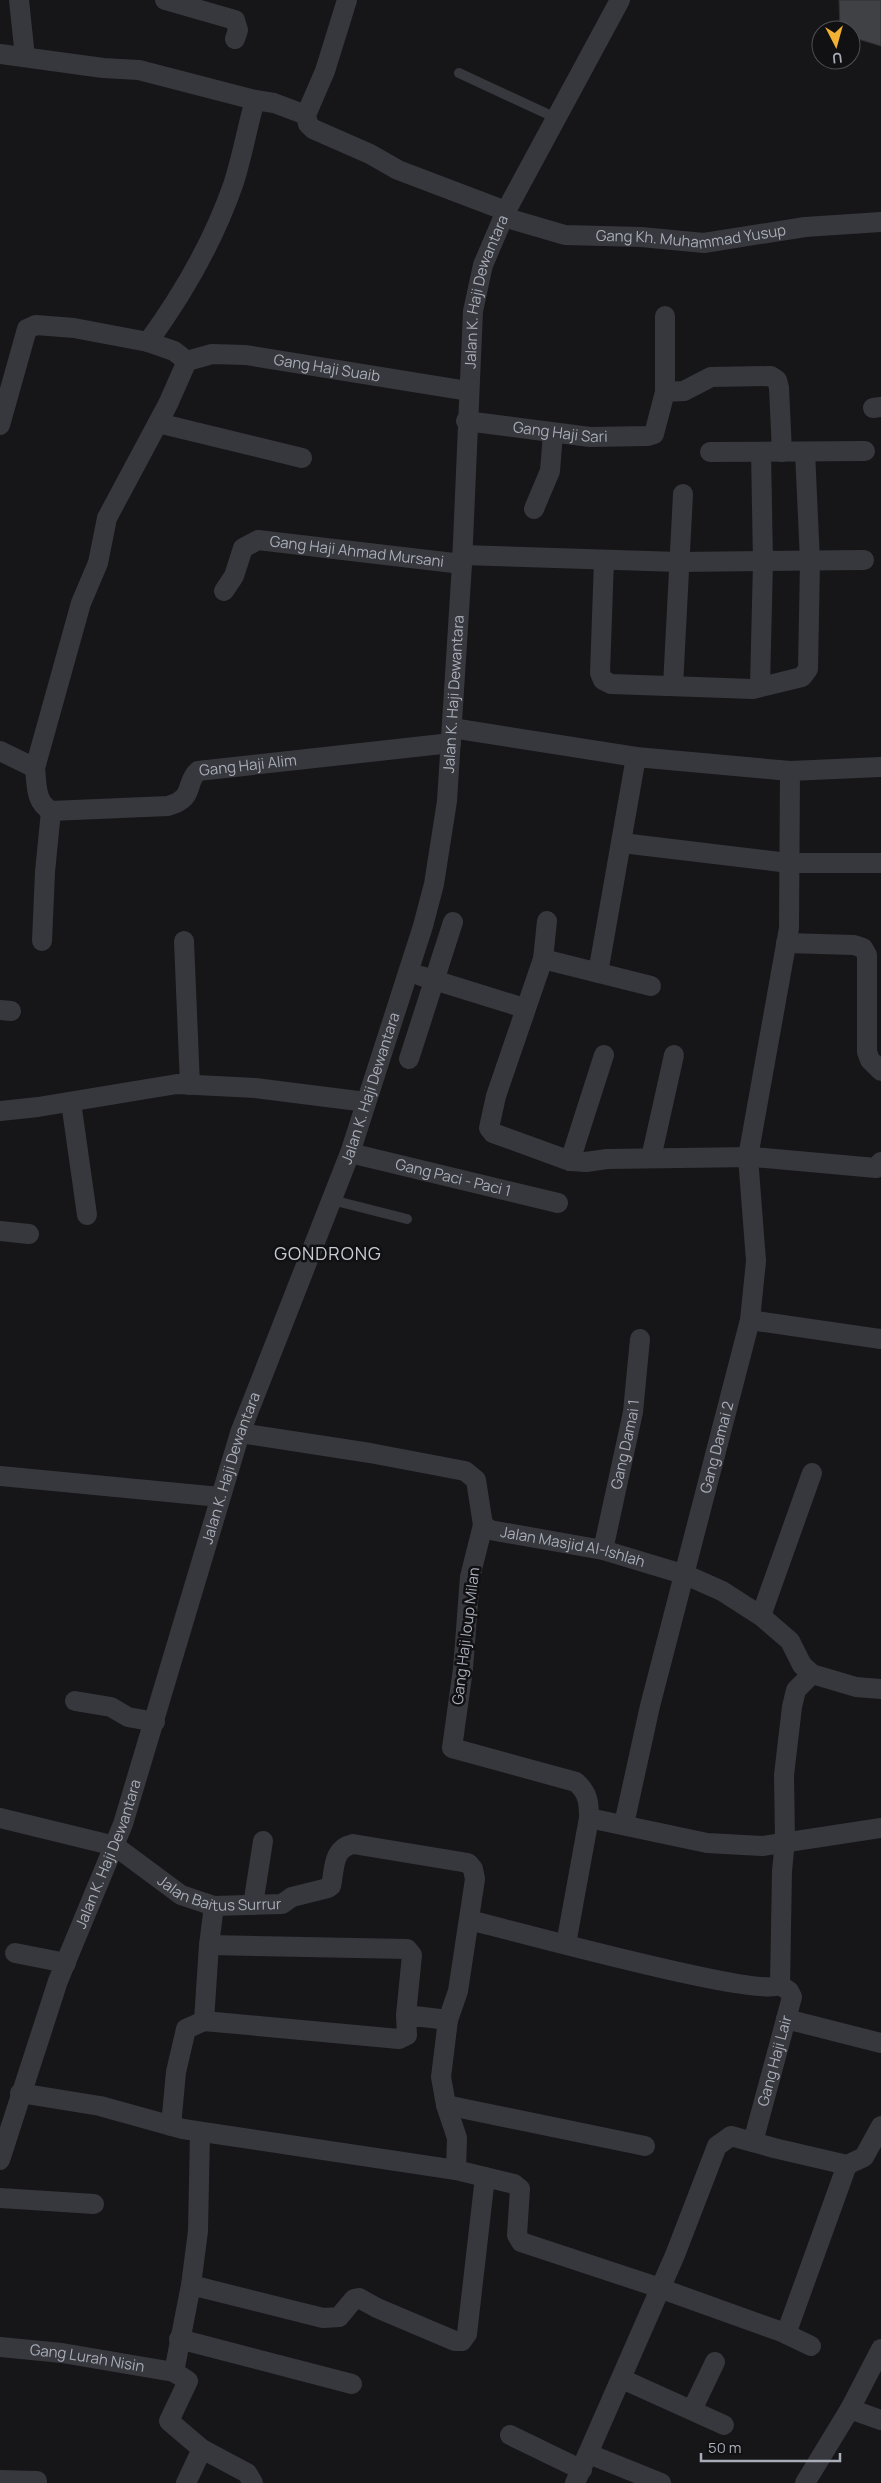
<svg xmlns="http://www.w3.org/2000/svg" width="881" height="2483" viewBox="0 0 881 2483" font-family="Manrope,sans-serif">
  <rect width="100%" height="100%" fill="#161618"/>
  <path fill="#404145" stroke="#303034" d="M839 0H881V46L851 37V30H840Z"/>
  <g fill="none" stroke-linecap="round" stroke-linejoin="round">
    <path stroke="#37383d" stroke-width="10" d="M459 73 556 118
      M332 1200 407 1219"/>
    <g stroke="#37383d" stroke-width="20">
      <path d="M19 0 25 57"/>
      <path d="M165 0 235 20 238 30 235 39"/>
      <path d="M347 0 325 71 306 115 308 124 313 129 370 154 398 170 506 211"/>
      <path d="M0 54 103 68 139 70 255 100"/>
      <path id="s1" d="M503 217 565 235 641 237 704 243 805 227 881 222"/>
      <path d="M148 342C183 294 213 242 233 185 242 158 247 128 255 100L274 103 306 115"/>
      <path id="s2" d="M187 361 212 354 246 355 468 391"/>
      <path d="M665 392V316"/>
      <path d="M873 408 881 407"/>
      <path id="s3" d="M466 421 590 437 648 436 654 434 665 392 684 391 711 377 771 376 777 380 779 388 782 452"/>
      <path d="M158 423 302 458"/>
      <path id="s4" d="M0 425 27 329 36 325 74 328 148 342 174 351 187 361 168 404 107 518 98 563 81 603 35 768C37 785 35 802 51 811L168 806C196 798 184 784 198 771L451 743"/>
      <path d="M710 452 865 451"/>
      <path d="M534 509 550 471 553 433"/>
      <path d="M462 555 679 562 864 560"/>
      <path d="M604 560 600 673 603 680 611 684 753 689 802 677 808 669 810 561 805 452"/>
      <path id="s5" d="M224 591 234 576 243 548 258 540 462 564"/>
      <path d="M673 686 683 494"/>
      <path d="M760 686 763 562 761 452"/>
      <path d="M452 728 636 757 790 771 881 767"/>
      <path d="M0 751 35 768"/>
      <path d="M622 843 789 863H881"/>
      <path d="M547 921 543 959 496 1096 489 1128 493 1133 570 1161 604 1055"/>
      <path d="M42 941 45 872 51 811"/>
      <path d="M184 941 190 1085"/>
      <path d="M786 943 854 945 863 948 867 955V1052L870 1060 881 1071"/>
      <path d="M543 959 651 986"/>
      <path d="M598 973 636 757"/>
      <path d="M421 976 524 1008"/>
      <path d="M0 1010 11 1011"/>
      <path d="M409 1059 453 922"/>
      <path d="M71 1102 87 1215"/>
      <path d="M0 1111 38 1107 177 1084 255 1088 366 1102"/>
      <path id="s6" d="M350 1153 558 1203"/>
      <path d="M651 1158 674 1055"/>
      <path d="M570 1161 586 1162 607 1159 753 1157 876 1168 881 1162"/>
      <path d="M0 1231 29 1234"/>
      <path d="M750 1320 881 1339"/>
      <path id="s7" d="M240 1433 370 1453 465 1471 476 1480 483 1525 490 1530 603 1550 686 1575 722 1591 761 1616 790 1641 802 1665 812 1674 856 1687 881 1689"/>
      <path d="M0 1476 220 1497"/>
      <path d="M483 1525 470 1577 463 1669 452 1748 576 1782C588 1793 589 1802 589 1818L707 1843 762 1846 881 1828"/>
      <path id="s8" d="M603 1550 633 1412 640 1339"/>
      <path d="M761 1616 812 1473"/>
      <path d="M75 1701 111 1707 128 1717 155 1722"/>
      <path id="s9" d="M0 1818 115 1846 181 1895 214 1906 282 1904 292 1897 328 1888 331 1886C335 1868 332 1849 353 1844L468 1863 473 1869 475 1879 458 1991 448 2020"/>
      <path id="s10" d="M624 1824 650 1706 750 1320 756 1261 748 1157 789 928 790 771"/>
      <path d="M253 1905 263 1841"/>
      <path d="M469 1920C511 1930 757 1998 780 1985L782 1871 785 1841 784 1775 792 1707 796 1690 812 1674"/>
      <path d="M566 1944 589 1818"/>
      <path d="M209 1945 407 1949 412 1955 406 2015"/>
      <path d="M15 1953 66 1963"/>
      <path d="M786 2019 881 2043"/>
      <path d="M204 2021 209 1945 214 1906"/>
      <path d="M20 2093 100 2106 183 2129 456 2170 514 2184 520 2189 517 2235 521 2242 651 2285 782 2332 811 2346"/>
      <path d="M446 2105 645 2146"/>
      <path d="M171 2126 176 2072 186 2029 204 2021 399 2039 407 2035 406 2015 448 2020 441 2077 446 2105 457 2138 456 2170"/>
      <path d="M200 2132 198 2231 191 2285 174 2372 188 2381 169 2421 202 2449 247 2473 253 2483"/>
      <path id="s11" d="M753 2142 792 1997 789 1991 780 1985"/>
      <path id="s12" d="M0 2160 58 1981 123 1824 240 1433 350 1153 423 926 434 884 447 801 462 564 473 311 483 265 506 211 620 0"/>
      <path d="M0 2198 94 2204"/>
      <path d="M191 2285 323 2318 339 2317 354 2299 359 2298 377 2308 455 2341H462L467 2334 485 2177"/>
      <path d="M786 2334 847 2165"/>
      <path d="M179 2339 352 2384"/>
      <path id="s13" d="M0 2347 62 2353 174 2372"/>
      <path d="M622 2379 724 2425"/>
      <path d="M850 2409 881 2349"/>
      <path d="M692 2410 715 2362"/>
      <path d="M510 2435 582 2470"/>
      <path d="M589 2454 661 2483"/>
      <path d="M0 2480 37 2481"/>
      <path d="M186 2483 202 2449"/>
      <path d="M575 2483 675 2255 717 2146 731 2136 774 2148 847 2165 864 2157 881 2126"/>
      <path d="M805 2483 850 2409 881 2420"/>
    </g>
  </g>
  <g text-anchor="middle" stroke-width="5" stroke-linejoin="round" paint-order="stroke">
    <g font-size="15" fill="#a8adb8" stroke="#111113">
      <text dy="5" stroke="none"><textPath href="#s1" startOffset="191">Gang Kh. Muhammad Yusup</textPath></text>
      <text dy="5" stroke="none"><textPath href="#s12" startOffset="1945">Jalan K. Haji Dewantara</textPath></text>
      <text dy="5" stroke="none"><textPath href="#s2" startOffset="142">Gang Haji Suaib</textPath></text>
      <text dy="5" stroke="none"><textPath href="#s3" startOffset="95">Gang Haji Sari</textPath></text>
      <text dy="5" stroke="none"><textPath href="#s5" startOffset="164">Gang Haji Ahmad Mursani</textPath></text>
      <text dy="5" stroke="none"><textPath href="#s12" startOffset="1540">Jalan K. Haji Dewantara</textPath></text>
      <text dy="5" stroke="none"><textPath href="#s4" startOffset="968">Gang Haji Alim</textPath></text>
      <text dy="5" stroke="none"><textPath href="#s12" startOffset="1135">Jalan K. Haji Dewantara</textPath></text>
      <text dy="5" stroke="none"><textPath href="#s6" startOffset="106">Gang Paci - Paci 1</textPath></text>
      <text dy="5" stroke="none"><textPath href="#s8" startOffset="108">Gang Damai 1</textPath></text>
      <text dy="5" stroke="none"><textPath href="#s10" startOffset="388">Gang Damai 2</textPath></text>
      <text dy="5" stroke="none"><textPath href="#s12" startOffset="730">Jalan K. Haji Dewantara</textPath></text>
      <text dy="5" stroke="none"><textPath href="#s7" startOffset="381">Jalan Masjid Al-Ishlah</textPath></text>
      <text transform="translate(466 1636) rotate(-83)" y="5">Gang Haji Ioup Milan</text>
      <text dy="5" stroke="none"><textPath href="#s12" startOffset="325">Jalan K. Haji Dewantara</textPath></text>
      <text dy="5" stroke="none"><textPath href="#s9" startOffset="238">Jalan Baitus Surrur</textPath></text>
      <text dy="5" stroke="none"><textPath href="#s11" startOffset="84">Gang Haji Lair</textPath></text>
      <text dy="5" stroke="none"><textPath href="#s13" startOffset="88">Gang Lurah Nisin</textPath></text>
    </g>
    <g font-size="18" letter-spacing="1" fill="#c9ccd4" stroke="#111113">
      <text x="328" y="1260">GONDRONG</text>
    </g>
  </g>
  <g transform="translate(836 45) rotate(174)"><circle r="24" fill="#111113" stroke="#4d4f55"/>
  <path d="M0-4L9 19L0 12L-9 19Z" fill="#f2b134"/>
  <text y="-8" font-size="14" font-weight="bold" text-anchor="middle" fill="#a8adb8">U</text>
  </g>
  <path d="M701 2453v8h139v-8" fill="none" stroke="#a8adb8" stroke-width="2.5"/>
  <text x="708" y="2453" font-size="15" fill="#a8adb8" stroke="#111113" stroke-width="4" paint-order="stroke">50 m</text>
</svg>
